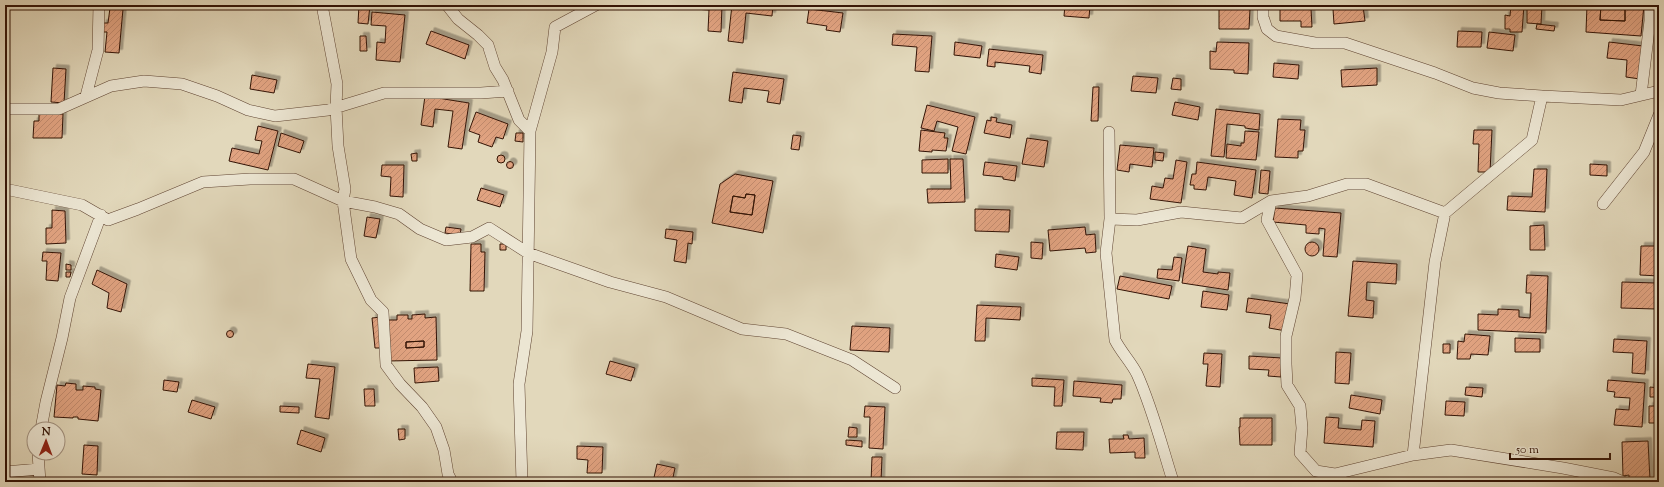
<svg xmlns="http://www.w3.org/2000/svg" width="1664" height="487" viewBox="0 0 1664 487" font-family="'Sorts Mill Goudy',serif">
  <defs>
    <pattern id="building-hatch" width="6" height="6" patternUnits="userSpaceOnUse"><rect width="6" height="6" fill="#e1a381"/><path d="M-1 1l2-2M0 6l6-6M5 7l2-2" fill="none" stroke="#c28b6e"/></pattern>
    <filter id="shadow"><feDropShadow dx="3.5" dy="-3.5" stdDeviation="0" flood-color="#0004"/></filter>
  </defs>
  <rect width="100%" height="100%" fill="#e2d8bb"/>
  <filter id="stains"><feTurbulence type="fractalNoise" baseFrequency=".005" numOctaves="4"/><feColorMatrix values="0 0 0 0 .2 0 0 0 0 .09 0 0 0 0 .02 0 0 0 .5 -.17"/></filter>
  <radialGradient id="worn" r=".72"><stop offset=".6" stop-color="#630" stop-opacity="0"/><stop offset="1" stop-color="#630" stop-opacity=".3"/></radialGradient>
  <path fill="url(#building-hatch)" stroke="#331305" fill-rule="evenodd" filter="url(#shadow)" d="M359 5H370L368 24 358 23Z
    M695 5H722L721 32 708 31 709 10 694 9Z
    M732 5H773L772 16 746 13 743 43 728 41Z
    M1065 5H1090L1089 18 1064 16Z
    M1511 5H1524L1522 32H1510V29H1505V15L1510 16Z
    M1527 5H1542L1541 24 1527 23Z
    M1587 5H1601L1600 20 1625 21V5H1644L1641 36 1586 32Z
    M1601 5H1625V21L1600 20Z
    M1363 6 1365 21 1334 24 1333 9Z
    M110 8 123 9 119 53 105 52 107 32H102L103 23H108Z
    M1219 8 1250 9 1249 29H1219Z
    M809 9 843 13 840 32 826 30 827 26 807 23Z
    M1280 9H1311L1312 27H1301V21H1280Z
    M372 12 405 15 400 62 376 60 377 42 385 43 386 26 371 25Z
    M1537 24 1555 26 1554 31 1536 29Z
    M431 31 469 45 465 59 426 44Z
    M1458 31 1482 32 1481 47H1457Z
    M1489 32 1515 35 1513 51 1487 48Z
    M893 34 932 36 929 72 915 71 917 47 892 45Z
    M360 36H366L367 51H360Z
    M955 42 982 46 980 58 954 55Z
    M1217 42 1249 43 1248 74 1234 73V70L1210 69V51L1216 52Z
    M1609 42 1643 46 1640 79 1626 77 1627 60 1607 58Z
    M989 49 1043 55 1041 74 1029 72 1030 66 995 62V67L987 66Z
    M1274 63 1299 65 1298 79 1273 77Z
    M53 68 66 69 64 103 51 102Z
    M1377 68V85L1342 87 1341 70Z
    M733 72 784 79 780 104 767 102 769 91 744 88 742 103 729 101Z
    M252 75 277 80 274 93 250 89Z
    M1133 76 1158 78 1156 93 1131 91Z
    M1173 78 1181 79V90L1171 89Z
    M1093 87H1099L1098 121H1091Z
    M425 96 469 103 462 149 448 147 453 111 435 109 433 127 421 125Z
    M1175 102 1200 107 1198 120 1172 115Z
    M927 105 975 117 966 154 952 151 958 127 937 121 934 131 921 128Z
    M1216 109 1260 114 1259 130 1245 128V126L1227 124 1224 157 1211 156Z
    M476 112 508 124 503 139 496 137 492 147 478 142 480 135 469 131Z
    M39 113 63 114 62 138H33L34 121H39Z
    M991 117 997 118 996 122 1012 125 1010 138 984 133 987 120 991 121Z
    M1278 119 1301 120 1300 130H1305L1303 151H1298V158L1275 157Z
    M258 126 278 131 268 170 229 161 232 148 259 154 262 141 255 140Z
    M921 130 945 133 944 138H948L946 151 932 150V152L919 151Z
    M1474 130H1492L1490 172H1478L1479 144H1473Z
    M1245 131 1259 132 1256 160 1226 158 1227 144 1241 146V143H1244Z
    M281 133 304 141 300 153 278 146Z
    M516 133H523V142L515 141Z
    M793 135 801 136 799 150 791 149Z
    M1027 138 1048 141 1044 167 1022 164Z
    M1120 145 1154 148 1152 167 1130 164 1129 172 1117 170Z
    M1155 152 1164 153 1163 161 1155 160Z
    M417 153V161H412L411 154Z
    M497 159a4 4 0 1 1 8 0a4 4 0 1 1-8 0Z
    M948 159V173H922V160Z
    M950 159H963L965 202 928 203 927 189H951Z
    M1176 160 1187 162 1181 203 1150 199 1152 186 1163 188 1165 178 1173 179Z
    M506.5 165a3.5 3.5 0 1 1 7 0a3.5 3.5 0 1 1-7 0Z
    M985 162 1017 166 1015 181 1003 179V177L983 175Z
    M1197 162 1256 170 1252 198 1234 195 1236 181 1208 177 1206 190 1194 189V185H1190L1192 174H1196Z
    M1590 164 1607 165V176L1590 175Z
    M382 165H404L403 197 390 196 391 177 381 176Z
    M1534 169H1547L1545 212 1507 210 1508 196 1532 197Z
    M1261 170 1270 171 1268 194 1259 193Z
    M735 174 773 181 763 233 712 223 720 184ZM746 194 755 195 752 215 730 212 733 196 745 198Z
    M481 188 504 195 500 207 477 200Z
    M746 194 755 195 752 215 730 212 733 196 745 198Z
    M1275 208 1341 213 1337 257 1323 256 1325 229 1319 228V234L1306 233V225L1273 222Z
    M975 209 1010 210 1009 232 975 231Z
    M52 210 65 211 66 243 46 244V228H52Z
    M367 217 380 219 376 238 364 236Z
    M1544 225 1545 250H1530V226Z
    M446 227 461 229 460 235 445 233Z
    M1085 227 1086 235 1095 234 1096 252 1086 253 1085 248 1050 251 1048 230Z
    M666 229 693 232 692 244 688 243 686 263 674 261 677 240 665 238Z
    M1031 242 1043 243 1042 259 1031 258Z
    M1305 249a7 7 0 1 1 14 0a7 7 0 1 1-14 0Z
    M471 244H481V252H485L484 291H470Z
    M500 244H506V250H500Z
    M1188 246 1206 249 1203 272 1218 274V272L1230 273 1228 290 1182 283Z
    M1641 246H1659V276L1640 275Z
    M43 252 61 253 58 281 46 280 47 261H42Z
    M996 254 1019 257 1017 270 995 267Z
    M1174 257 1182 258 1179 281 1157 278 1158 269 1172 270Z
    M1353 261 1397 264 1396 284 1367 282 1366 300 1374 301 1373 318 1348 316Z
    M66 264 71 265V270H66Z
    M97 270 127 284 121 312 107 308 109 293 92 284Z
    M66 272H71L70 277H66Z
    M1527 275 1548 276 1546 333 1478 330V314L1498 315V309L1519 310V317L1530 318 1531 293H1526Z
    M1120 276 1172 286 1169 299 1117 289Z
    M1622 282 1656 283V309L1621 308Z
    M1203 291 1229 295 1227 310 1201 307Z
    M1248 298 1290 304 1286 331 1269 328 1271 315 1246 312Z
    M977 305 1021 307 1020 320 986 318 985 341H975Z
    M425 314V318L436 317 437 360 388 361 387 320H397V315H408V319H412V315ZM424 341V347L406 348V342Z
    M381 317 383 348H375L372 318Z
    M852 326 890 328 889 352 850 350Z
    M226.5 334a3.5 3.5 0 1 1 7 0a3.5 3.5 0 1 1-7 0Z
    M1465 334 1490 336 1488 355 1471 354 1470 359H1457L1458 341 1464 342Z
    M1515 338 1540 339V352H1515Z
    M1614 339 1647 341 1645 374 1632 373 1633 353 1613 352Z
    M424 341V347L406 348V342Z
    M1443 344H1450V353H1443Z
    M1336 352 1351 353 1349 384 1335 383Z
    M1204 353 1222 354 1220 387 1206 386 1208 364H1203Z
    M1249 356 1282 358 1281 377 1268 376 1269 370 1249 369Z
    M610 361 635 368 631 381 606 374Z
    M308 364 335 367 329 419 315 417 320 379 306 378Z
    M438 367 439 381 415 383 414 368Z
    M1032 378 1064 380 1062 406H1054L1055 387 1032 386Z
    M164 380 179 382 177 392 163 390Z
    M1608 380 1645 383 1642 427 1614 425 1616 409 1629 410 1630 398 1614 397 1615 392 1607 391Z
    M1074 381 1122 385 1121 399H1113L1112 403 1100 402 1101 398 1073 396Z
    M66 383 76 384V390H83V386L95 387V389L101 390 98 421 78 419V417H73V418L54 417 57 385 65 386Z
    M1466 387 1483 388 1482 397 1465 395Z
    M1650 387 1659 388V397H1650Z
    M364 389H374L375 406H365Z
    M1351 395 1382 400 1380 414 1349 408Z
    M192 400 215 407 211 419 188 412Z
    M1446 401 1465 402 1464 416 1445 415Z
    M280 406 299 407V413L280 412Z
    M865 406 885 407 883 449 869 448 870 417H864Z
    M1649 406H1659V423H1649Z
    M1326 417 1339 418 1338 428 1361 430 1362 420 1375 421 1373 447 1324 443Z
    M1240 418H1272V445H1240L1239 427H1240Z
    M849 427 857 428V437H848Z
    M398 429H405V439L399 440Z
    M301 430 325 438 321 452 297 444Z
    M1057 432H1084L1083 450 1056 449Z
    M1123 435H1128L1129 439 1144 438 1145 458H1135V452L1110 453 1109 439H1124Z
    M846 440 862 441V447L846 445Z
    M1648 441 1650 480 1629 481V475L1623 476 1622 442Z
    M84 445 98 446 97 475 82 474Z
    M577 446 603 447 602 473H587L588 460 577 459Z
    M872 457H882L881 482H871Z
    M657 464 675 468 672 482H653Z"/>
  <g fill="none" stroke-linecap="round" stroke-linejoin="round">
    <g stroke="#5f4432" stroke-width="12">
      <path id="street" d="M322 5 337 84 336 107 338 146 345 189 343 201 351 259 371 300 383 312 386 365 400 384 422 407 436 427 444 450 448 474 452 482
        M447 5 458 19 478 35 488 45 495 67 503 80 519 120 530 131
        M1263 5V17L1267 29 1276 36 1315 43H1345L1435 73 1473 88 1499 93 1542 96
        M1641 95 1650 21V5
        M86 96 98 50 99 5
        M5 109H59L111 86 144 81 182 84 217 96 248 110 275 116 328 110 384 93H481L508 91
        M1109 132 1110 219 1106 253 1115 340C1121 352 1131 362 1137 374 1152 407 1161 443 1172 478
        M5 189 82 205 108 220 138 209 203 182 250 179H294L343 201 375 207 399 214 420 229 446 240 472 237 489 228 528 253 610 282 666 297 742 329 786 334 852 360 895 388
        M1271 201 1267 220 1297 275 1295 298 1286 336V364L1287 385 1300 406 1302 428 1300 453 1316 471 1335 474 1413 455 1451 450 1563 468 1614 478 1623 482
        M1603 204 1644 152 1659 115
        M1110 219 1137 220 1181 212 1242 218 1271 201 1308 196 1347 184H1366L1445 213 1532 140 1542 96 1621 100 1659 91
        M41 429 46 402 62 338 70 298 101 215
        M38 453 40 482
        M1413 455 1435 262 1445 213
        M5 472 39 469
        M522 482 519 384 527 331 530 131 552 52 555 27 596 5"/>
    </g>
    <use href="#street" stroke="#ece6d3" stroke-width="11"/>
  </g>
  <rect width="1664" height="487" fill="none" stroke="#e2d8bb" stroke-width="20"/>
  <rect x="6" y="6" width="1652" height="475" fill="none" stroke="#331305" stroke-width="2"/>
  <rect x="10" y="10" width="1644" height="467" fill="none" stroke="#331305"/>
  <g transform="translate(46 441) rotate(1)"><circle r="19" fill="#ece6d3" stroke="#a29281"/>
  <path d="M0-3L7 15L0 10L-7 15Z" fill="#8f2418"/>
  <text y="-6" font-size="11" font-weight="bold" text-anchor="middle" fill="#331305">N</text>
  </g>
  <path d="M1510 453v6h100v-6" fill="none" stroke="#331305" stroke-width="2"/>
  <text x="1516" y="453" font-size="12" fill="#331305" stroke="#ece6d3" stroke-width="3" paint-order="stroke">50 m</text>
  <rect width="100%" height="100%" filter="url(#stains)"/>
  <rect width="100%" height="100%" fill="url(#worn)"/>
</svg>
